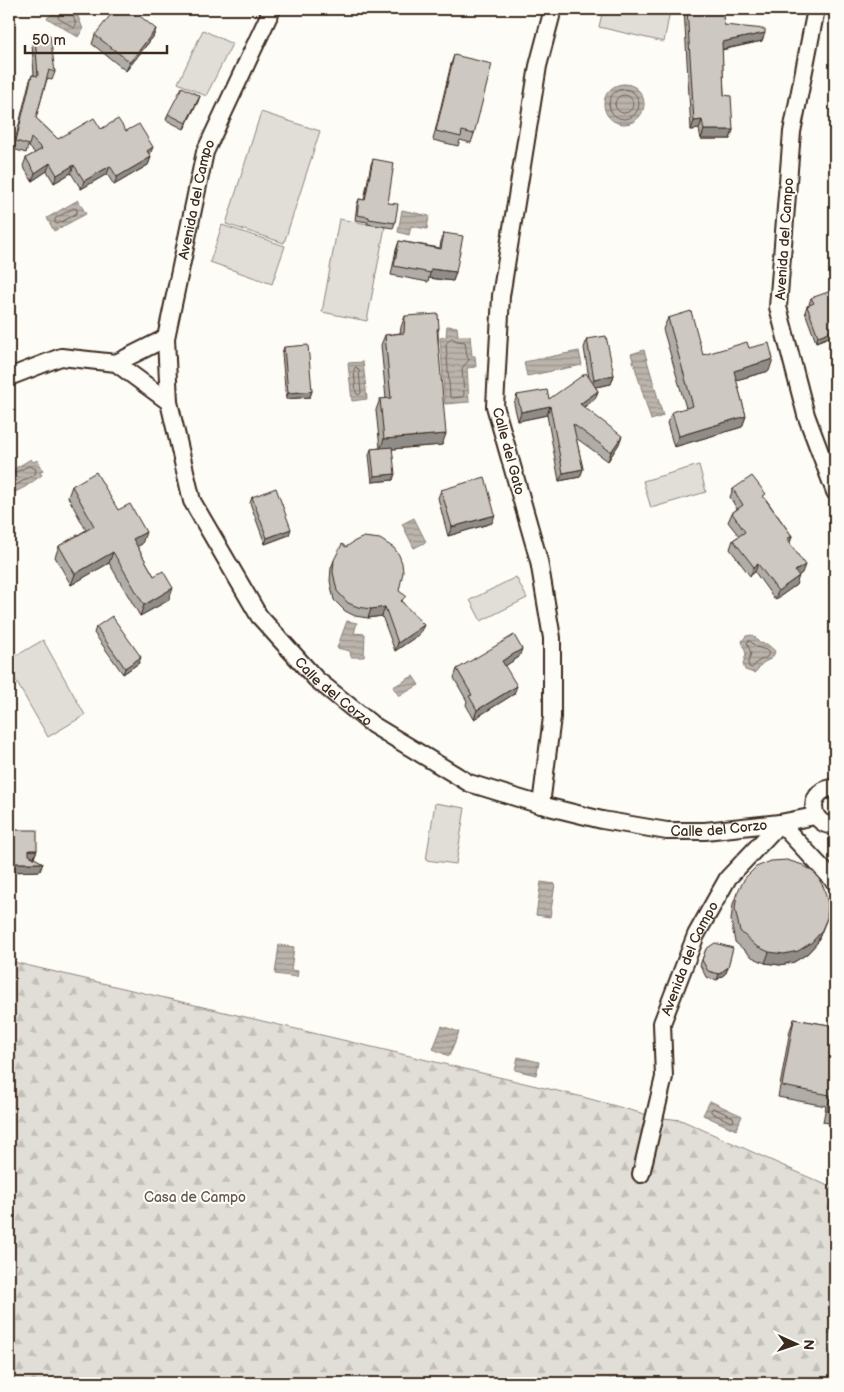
<svg xmlns="http://www.w3.org/2000/svg" width="844" height="1392" viewBox="0 0 844 1392" font-family="'Balsamiq Sans',sans-serif">
  <defs>
    <pattern id="forest-firs" width="22" height="20" patternUnits="userSpaceOnUse" patternTransform="scale(1.25)"><rect width="22" height="20" fill="#e1ded7"/><path d="M5 1l3.5 6h-7zM16 11l3.5 6h-7z" fill="#c2bfb8"/></pattern>
    <pattern id="water-rules" width="6" height="5" patternUnits="userSpaceOnUse" patternTransform="scale(1.25)"><rect width="6" height="5" fill="#bbb4ad"/><path d="M0 2.5h6" fill="none" stroke="#99938c"/></pattern>
  </defs>
  <rect width="100%" height="100%" fill="#fdfcf7"/>
  <filter id="ink" filterUnits="userSpaceOnUse"><feTurbulence type="fractalNoise" baseFrequency=".02" numOctaves="2"/><feDisplacementMap in="SourceGraphic" scale="10" xChannelSelector="R" yChannelSelector="G"/><feConvolveMatrix kernelMatrix="1 2 1 2 8 2 1 2 1" color-interpolation-filters="sRGB"/></filter>
  <g filter="url(#ink)">
    <path fill="url(#forest-firs)" stroke="#8e847a" d="M9 961 583 1097 655 1117 681 1120 835 1189V1383H9Z"/>
    <path fill="#e1ded7" stroke="#8e847a" d="M603 9H659L670 11 664 42 599 27Z
      M203 30 232 44 206 96 178 83Z
      M261 112 320 131 284 243 226 224Z
      M339 219 385 227 367 321 322 312Z
      M222 225 285 246 272 284 210 262Z
      M699 465 706 492 651 508 643 481Z
      M516 577 527 598 481 621 470 600Z
      M43 640 85 715 48 737 9 669V660Z
      M435 803 465 808 456 864 426 860Z"/>
    <path fill="url(#water-rules)" stroke="#887d74" d="M58 9H75L83 29 78 37 47 18Z
      M604 104a20 20 0 1 1 40 0a20 20 0 1 1-40 0Z
      M78 200 86 214 54 231 47 218Z
      M402 210 429 216 427 229 411 226 409 235 398 232Z
      M447 326 457 327 458 336H470L472 356H475L476 367 467 368 469 402 445 404 440 338 446 337Z
      M644 350 663 416 651 420 631 354Z
      M579 351 582 365 527 376 524 362Z
      M363 362 367 399 352 401 348 363Z
      M31 459 33 462 38 460 43 471 40 472 42 475 25 487 9 495V472Z
      M414 518 426 542 414 548 402 524Z
      M347 621 357 623 354 633 365 634 364 657H351L350 651 337 648Z
      M752 635 756 638 759 643 767 644 775 651C773 662 765 659 760 666 758 669 757 671 754 673L745 670 743 664 746 654 742 641 746 636Z
      M413 676 419 685 399 696 393 687Z
      M541 882 555 884 550 917 536 915Z
      M279 945 294 947 291 970 298 971 297 977 275 974Z
      M442 1026 459 1032 449 1056 433 1049Z
      M518 1057 539 1062 536 1075 515 1070Z
      M710 1101 742 1116 736 1130 703 1115Z"/>
    <g fill="none" stroke-linecap="round" stroke-linejoin="round">
      <path stroke="#6e6157" stroke-width="1" d="M60 9 58 18 74 28 76 25 71 9
        M609 104a15 15 0 1 1 30 0a15 15 0 1 1-30 0Z
        M615 104a9 9 0 1 1 18 0a9 9 0 1 1-18 0Z
        M74 208 77 209V213L58 224 55 223V219Z
        M452 338 457 341 465 342 467 356 469 360 462 368 464 395 462 397 452 398 450 396 446 344Z
        M356 367 359 370 361 393 359 395 356 393 354 370Z
        M9 475 29 466 36 469 35 474 9 489
        M750 641 756 647 766 650 769 653 767 657 757 662 752 668 749 667 748 663 751 653 747 643Z
        M713 1108 733 1117 734 1121 731 1122 712 1113 711 1111Z"/>
      <g stroke="#3b2a1e" stroke-width="20">
        <g id="minor">
          <path d="M816 9 792 132 778 307 806 415 835 492"/>
          <path d="M116 363 166 338"/>
          <path id="s1" d="M9 377 61 357 116 363 169 402 192 501 259 616 316 679 373 725 469 783 541 805 602 820 667 831H705L780 823 815 816"/>
          <path id="s2" d="M169 402 166 338 205 152 272 9"/>
          <path d="M835 788C808 787 806 825 835 826"/>
          <path d="M541 805 552 717V638L539 561 495 406 501 296 538 66 553 9"/>
          <path id="s3" d="M641 1174 664 1077 662 1023 696 935 728 878 780 823 835 882"/>
        </g>
      </g>
      <use href="#minor" stroke="#fdfcf7" stroke-width="16"/>
    </g>
    <path fill="#b0aca7" stroke="#3b2a1e" d="M449 9H460L459 11Z
      M684 9H722L724 25 762 41 722 50 724 95 733 130 730 139H701L699 129 691 130Z
      M156 29 153 37 126 71 92 44 95 35Z
      M35 36 55 72 52 80 47 79 36 118 58 139 101 129 126 131 150 155 151 157 148 165 114 185 107 174 81 189 71 173 54 183 47 171 32 181 23 166 26 158 35 153 28 146 26 153 13 149 29 83 32 75H34L32 44Z
      M454 55 474 134 471 143 460 140 458 146 433 140 451 64Z
      M200 96 184 129 166 120 168 114Z
      M373 159 395 223 393 228 367 224 368 222 355 220 357 204 359 199 364 200 371 164Z
      M444 233 456 272 453 281 429 278 428 282 391 275 396 250 399 241 440 248 441 241Z
      M811 298 835 304V331L834 335 816 342 805 312 807 306 810 305 809 304Z
      M405 316 439 328 438 332 442 445 392 449 393 480 372 482 369 455 371 449 380 448 376 410 380 399H386L381 345 385 335 400 333 401 327Z
      M668 318 703 355 749 348 769 371 736 380 746 416 742 427 674 447 667 423 672 412 686 408 663 329Z
      M587 339 614 375 611 384 595 387 598 391 595 399 584 407 619 444 608 461 576 438 583 469 580 477 559 481 547 415 518 421 514 404 517 395 549 399 589 378 584 348Z
      M284 347 312 391 310 397 286 399 282 353Z
      M72 486 118 510 142 544 137 546 154 576 169 600 140 616 109 563 71 585 55 557 59 546 86 530 68 497Z
      M733 489 765 498 792 536 790 543 802 573 798 576 796 585 775 600 755 572 750 576 730 549 733 540 739 536 728 522 732 513 737 509 730 497Z
      M441 490 492 523 448 536 438 498Z
      M252 497 289 535 265 544 250 503Z
      M334 560 399 591 403 603 420 634 395 651 382 616 368 618 355 616 345 611 334 600 330 581 331 568Z
      M96 627 139 663 123 674 94 633Z
      M519 657 505 666 514 694 474 719 466 705 467 701 454 678 457 669Z
      M11 830 37 850 34 858 43 863 40 871 9 872V838Z
      M737 893 827 918 817 943 807 954 794 962 780 965 765 963 752 957 735 942 731 920 733 904Z
      M706 949 728 967 726 973 717 980 706 977 700 965Z
      M794 1019 835 1026V1124L823 1122 826 1106 778 1097 790 1030Z"/>
    <path fill="#908c88" stroke="#3b2a1e" d="M156 29 153 37 126 71 130 62Z
      M765 33 762 41 719 50 722 42Z
      M200 96 198 102 184 129 186 123Z
      M702 120 699 129 691 130 694 121Z
      M704 130H733L730 139H701Z
      M153 147 150 155 147 151Z
      M151 157 148 165 114 185 117 177Z
      M50 163 47 171 32 181 35 173Z
      M74 165 71 173 54 183 57 175Z
      M110 166 107 174 81 189 84 181Z
      M431 269 456 272 453 281 429 278Z
      M835 330 834 335 816 342 818 336Z
      M773 359 769 371 729 382 734 371Z
      M614 375 611 384 591 388 594 379Z
      M312 391 310 397 286 399 288 393Z
      M598 391 595 399 577 412 580 404Z
      M550 406 547 415 518 421 521 412Z
      M746 416 742 427 674 447 679 436Z
      M446 434 442 445 380 450 384 439Z
      M622 436 619 444 608 461 611 452Z
      M583 469 580 477 559 481 563 473Z
      M395 474 393 480 372 482 374 476Z
      M495 515 492 523 448 536 452 527Z
      M291 529 289 535 265 544 267 538Z
      M146 532 142 544 129 551 133 539Z
      M792 536 789 545 787 539Z
      M113 552 109 563 71 585 75 574Z
      M758 564 755 572 750 576 754 567Z
      M805 565 802 573 792 580 795 571Z
      M799 576 796 585 775 600 778 591Z
      M173 588 169 600 140 616 144 605Z
      M385 607 382 616 368 618 371 609Z
      M424 625 420 634 395 651 398 643Z
      M522 649 519 657 499 670 502 661Z
      M141 657 139 663 123 674 125 668Z
      M517 686 514 694 474 719 477 710Z
      M29 850H37L33 859H26Z
      M9 863H43L40 871 9 872Z
      M827 918 817 943 807 954 794 962 780 965 765 963 769 952Z
      M728 967 726 973 717 980 719 974Z"/>
    <path fill="#cdc8c2" stroke="#3b2a1e" d="M115 9H143V10L140 16 156 29 130 62 95 35Z
      M687 9H722L724 25 765 29V33L722 42 724 95 731 96 733 130H704L702 120 694 121Z
      M50 35 55 72 49 70 36 118 58 139 94 118 101 129 118 119 126 131 139 124 153 147 147 151 151 157 117 177 110 166 84 181 74 165 57 175 50 163 35 173 26 158 42 149 31 138 29 145 16 141 32 75 38 76 35 36Z
      M454 55 492 64 474 134 462 131 461 137 436 131Z
      M182 87 200 96 186 123 168 114Z
      M373 159 394 163 388 203 398 204 395 223 369 219V217L357 215 359 199 365 200Z
      M444 233 463 236 456 272 431 269V273L394 266 399 241 441 249Z
      M831 291 835 304V324H834L835 330 818 336 807 306 814 303 811 298Z
      M691 311 703 355 747 342 749 348 769 343 773 359 734 371 746 416 679 436 672 412 693 406 668 318Z
      M438 314 439 328 437 329 446 434 384 439 380 399 391 398 385 335 404 333 405 316Z
      M606 336 614 375 594 379 587 339Z
      M308 345 312 391 288 393 284 347Z
      M586 373 598 391 580 404 622 436 611 452 573 424 583 469 563 473 550 406 521 412 517 395 547 390 549 399Z
      M392 447 395 474 374 476 371 449Z
      M96 472 118 510 130 504 146 532 133 539 154 576 163 571 173 588 144 605 113 552 75 574 59 546 94 526 72 486Z
      M752 476 766 494 763 496 792 536 787 539 805 565 795 571 799 576 778 591 758 564 754 567 733 540 745 532 732 513 743 505 733 489Z
      M485 477 495 515 452 527 441 490Z
      M276 488 291 529 267 538 252 497Z
      M364 537 380 539 394 548 399 555 402 563 403 572 399 591 406 596 401 601 424 625 398 643 385 607 371 609 358 607 348 603 337 591 333 572 334 560 342 544 346 547 355 541Z
      M112 616 141 657 125 668 96 627Z
      M514 635 522 649 502 661 517 686 477 710 469 696 472 695 457 669Z
      M11 830H37V850H29V855L43 863H9V845L11 846Z
      M787 860 803 865 816 874 824 888 828 904 827 918 821 932 811 943 798 951 784 954 769 952 756 946 740 931 735 909 737 893 745 878 756 867 771 861Z
      M715 943 733 948 728 967 719 974 708 971 702 960 706 949Z
      M794 1019 835 1026V1112L827 1111 830 1095 782 1086Z"/>
  </g>
  <g text-anchor="middle" stroke-width="4" stroke-linejoin="round" paint-order="stroke">
    <g font-size="14" fill="#3b2a1e" stroke="#fdfcf7">
      <text dy="5" stroke="none"><textPath href="#s2" startOffset="206">Avenida del Campo</textPath></text>
      <text transform="translate(784 239) rotate(-86)" y="5">Avenida del Campo</text>
      <text transform="translate(509 451) rotate(75)" y="5">Calle del Gato</text>
      <text dy="5" stroke="none"><textPath href="#s1" startOffset="518">Calle del Corzo</textPath></text>
      <text dy="5" stroke="none"><textPath href="#s1" startOffset="938">Calle del Corzo</textPath></text>
      <text dy="5" stroke="none"><textPath href="#s3" startOffset="224">Avenida del Campo</textPath></text>
    </g>
    <g font-size="14" fill="#64574c" stroke="#fdfcf7">
      <text x="195" y="1202">Casa de Campo</text>
    </g>
  </g>
  <rect width="844" height="1392" fill="none" stroke="#fdfcf7" stroke-width="30"/>
  <rect x="15" y="15" width="814" height="1362" fill="none" stroke="#3b2a1e" stroke-width="2" filter="url(#ink)"/>
  <g transform="translate(796 1344) rotate(93)" stroke="#fdfcf7" stroke-width="4" paint-order="stroke">
  <path d="M0-4L9 19L0 12L-9 19Z" fill="#3b2a1e"/>
  <text y="-8" font-size="14" font-weight="bold" text-anchor="middle" fill="#3b2a1e">N</text>
  </g>
  <path d="M25 45v8h142v-8" fill="none" stroke="#3b2a1e" stroke-width="2.5"/>
  <text x="32" y="45" font-size="15" fill="#3b2a1e" stroke="#fdfcf7" stroke-width="4" paint-order="stroke">50 m</text>
</svg>
